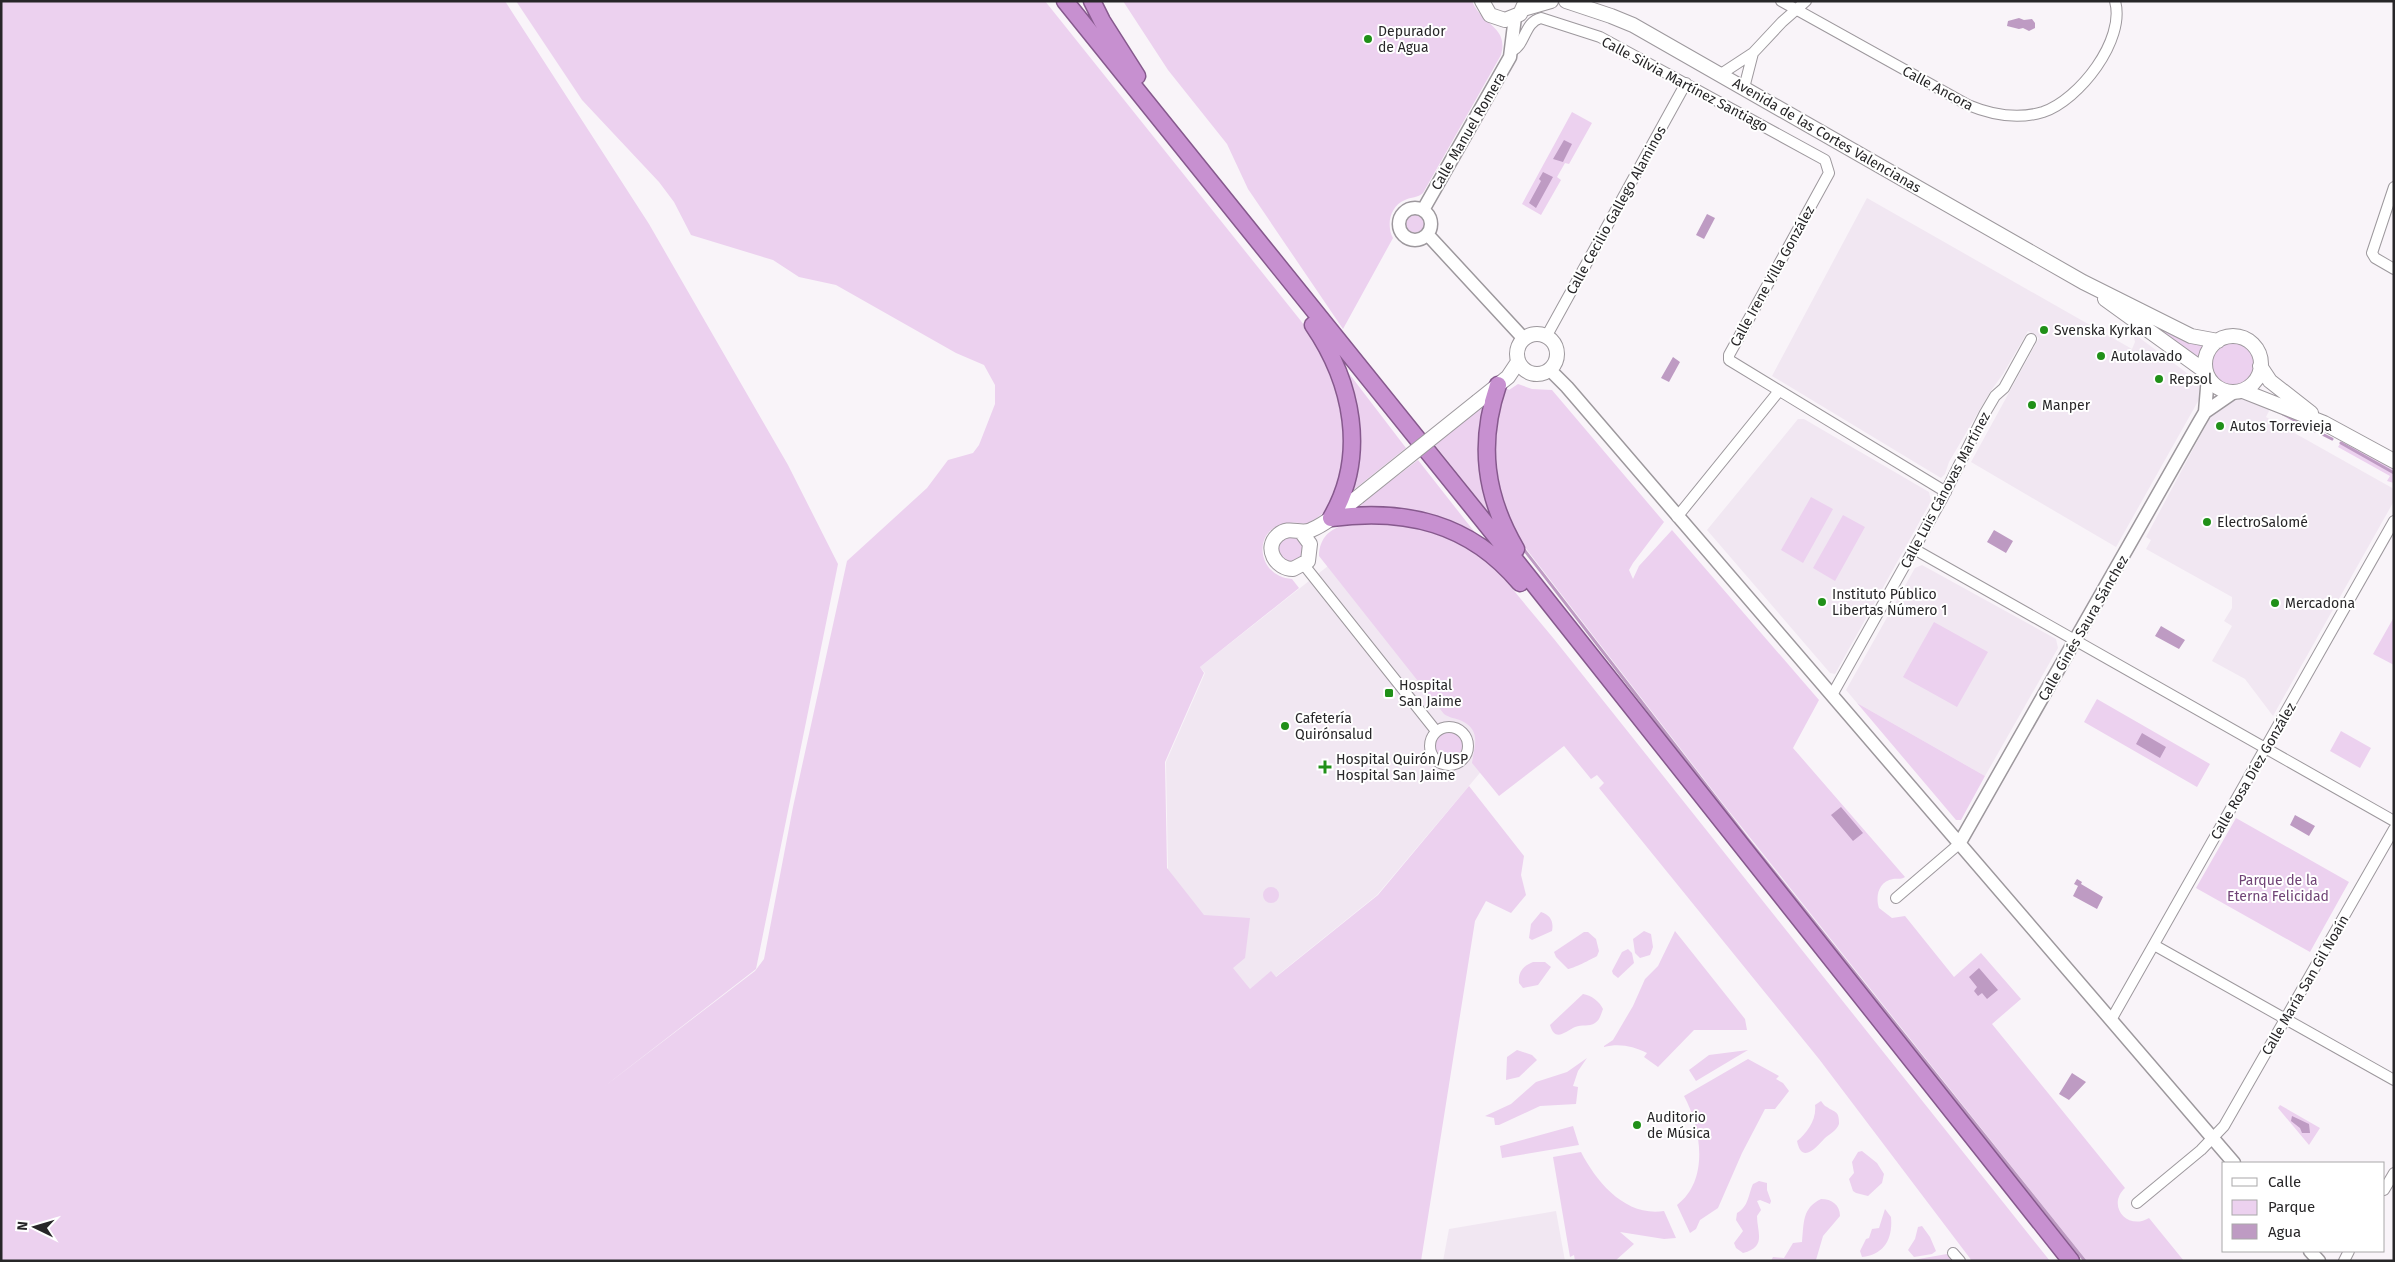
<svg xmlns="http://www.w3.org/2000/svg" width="2395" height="1262" viewBox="0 0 2395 1262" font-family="'Fira Sans',sans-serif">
  <rect width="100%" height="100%" fill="#f9f4f9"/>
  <path fill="#f1e7f2" d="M1867 198 2132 349 2135 342 2133 333 2199 382 2201 396 2116 547 1971 462 2039 338 2028 331 2003 374 1990 392 1949 462 1945 474 1941 478 1772 376Z
    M2244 398 2271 407 2266 417 2394 489V501L2273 716 2245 679 2212 661 2232 626 2224 621 2232 608V597L2146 549 2151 540 2146 537 2214 410 2232 399Z
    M1798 419H1804L1929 492 1931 501 1835 674 1830 673 1707 530Z
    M1922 565 2056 639 2058 648 1985 776 1857 703 1846 690 1915 568Z
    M1328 566 1527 717 1377 895 1238 1007 1170 975 1166 762 1205 673 1200 667Z
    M1556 1211 1565 1261H1443L1449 1229Z"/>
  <path fill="#ecd1ef" d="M1 1H505L649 224 788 465 838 564 756 969 601 1089 755 971 764 959 793 807 847 561 927 488 948 460 973 453 979 445 995 404V385L984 365 956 353 836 285 799 277 773 260 691 235 674 202 659 182 582 100 516 1H1045L1301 321C1309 333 1321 346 1326 359 1343 402 1362 501 1306 524 1249 513 1252 577 1292 579L1299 588 1200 667 1204 673 1165 762 1167 868 1204 915 1250 918 1245 958 1233 968 1250 989 1271 971 1276 977 1378 895 1469 786 1524 856 1521 875 1526 895 1511 913 1486 901 1475 921 1421 1261H1Z
    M1123 1H1472C1482 26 1509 26 1501 55L1423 193C1418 198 1411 197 1405 200 1390 206 1386 225 1393 238L1343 329 1248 189 1227 144 1168 70Z
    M1572 112 1592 123 1569 164 1565 163 1557 177 1561 180 1541 215 1522 204Z
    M1404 224a11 11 0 1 1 22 0a11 11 0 1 1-22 0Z
    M2148 319 2189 342 2203 346 2199 358 2146 322Z
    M2212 364a21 21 0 1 1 42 0a21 21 0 1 1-42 0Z
    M1344 367 1406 448 1346 496Z
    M1518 384 1532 389 1552 390 1664 522 1633 563 1629 570 1633 579 1639 566 1672 530 1819 700 1793 748 1905 877C1900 880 1898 878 1893 879 1879 881 1875 896 1879 908L1892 918 1905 916 1954 977 1981 953 2021 999 1992 1024 2125 1188C2106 1206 2128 1231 2149 1218L2184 1261H2087L1724 805 1517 537 1503 506 1492 453 1503 392 1506 388 1509 390Z
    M1482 407 1485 410 1492 517 1435 445Z
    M2341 442 2394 468V483L2387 481 2390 476 2338 447Z
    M1418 460 1480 539C1437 515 1411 505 1361 507L1359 505Z
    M1811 497 1833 509 1803 563 1781 550Z
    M1843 515 1865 527 1835 581 1813 568Z
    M1389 521 1440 532 1479 553 1495 568 1554 639 2050 1261H1972L1819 1059 1599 788 1604 783 1597 775 1591 779 1564 746 1499 796 1472 763C1474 747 1482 731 1462 721 1456 718 1449 718 1444 714L1319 556C1320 519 1362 522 1389 521Z
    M1278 549a13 13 0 1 1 26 0a13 13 0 1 1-26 0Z
    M2394 617V665L2373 654Z
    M1934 622 1988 652 1957 707 1903 677Z
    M2097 699 2210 764 2197 787 2084 722Z
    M1857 703 1985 776 1961 820H1956Z
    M2341 731 2371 748 2360 768 2330 751Z
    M1435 746a14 14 0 1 1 28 0a14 14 0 1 1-28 0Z
    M2236 818 2349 882 2310 952 2196 888Z
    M1263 895a8 8 0 1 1 16 0a8 8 0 1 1-16 0Z
    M1541 912C1550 915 1554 921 1552 931L1532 940 1529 938 1531 924Z
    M1644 931 1651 934 1653 947 1650 955 1640 958 1635 953 1633 939Z
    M1675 931 1745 1019 1747 1030H1694L1658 1067 1644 1057 1647 1053C1633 1046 1619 1043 1604 1047V1046L1613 1040 1633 1006 1645 979 1658 966Z
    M1584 932H1588L1596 939 1599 951 1597 956C1592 959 1572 969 1568 969L1556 957 1554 952Z
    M1628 949 1632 953 1634 963 1618 978 1613 974 1612 971 1622 952Z
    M1533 962H1545L1551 967 1538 985 1523 988 1519 983C1518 972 1523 966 1533 962Z
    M1583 994C1591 995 1600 1002 1603 1009 1601 1014 1600 1020 1595 1023 1589 1027 1582 1024 1575 1027 1566 1031 1555 1043 1550 1025Z
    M1517 1050 1532 1055 1537 1060 1519 1077 1506 1080 1507 1057Z
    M1748 1050 1696 1081 1689 1070 1709 1055Z
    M1587 1058 1578 1071 1573 1086 1578 1087 1576 1104 1540 1106 1499 1125H1495L1494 1118 1485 1116 1511 1104 1536 1082 1567 1072Z
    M1748 1059 1779 1076 1776 1079 1783 1083 1789 1091 1775 1109H1765L1742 1153 1718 1208 1700 1220 1696 1229 1690 1233 1677 1205C1710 1180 1701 1128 1684 1096Z
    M1821 1101C1823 1103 1824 1106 1827 1107 1835 1113 1839 1110 1839 1124 1836 1131 1831 1133 1825 1138 1818 1145 1802 1166 1797 1141 1807 1133 1817 1119 1815 1105Z
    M2280 1105 2320 1128 2309 1145 2278 1108Z
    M1573 1126 1579 1145 1502 1158 1500 1146Z
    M1862 1151 1877 1163 1884 1174 1882 1183 1868 1196 1856 1193 1853 1191 1849 1179 1854 1173 1852 1162 1858 1152Z
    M1581 1152C1597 1183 1626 1217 1664 1211L1676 1238 1664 1239 1620 1232 1634 1244 1615 1261H1575L1574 1255 1570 1257 1553 1157Z
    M1759 1181 1767 1183V1190L1771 1201 1770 1204 1760 1200 1757 1201 1761 1210 1757 1216C1757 1232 1767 1247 1743 1253L1736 1248 1734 1243 1743 1231 1736 1220 1737 1213C1749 1206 1748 1195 1753 1184Z
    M1821 1199C1832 1199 1840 1205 1840 1216L1823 1236 1816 1260 1771 1261 1773 1257 1784 1258 1793 1243 1802 1242C1804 1223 1802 1208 1821 1199Z
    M1885 1209 1891 1217C1893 1239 1884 1255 1862 1257L1860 1251 1866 1239 1869 1238 1872 1229 1879 1228Z
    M1922 1226 1930 1237 1936 1251 1932 1254 1914 1257 1908 1250 1915 1239 1918 1227Z
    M1947 1254 1953 1261H1907Z"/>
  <path fill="#be9bc3" d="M2019 18 2024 20 2032 19 2035 23V28L2029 31 2023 28 2019 29 2007 26 2008 21Z
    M1564 140 1572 144 1563 162 1553 159Z
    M1543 172 1553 177 1536 208 1529 203 1541 181 1539 179Z
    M1707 214 1715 218 1704 239 1696 235Z
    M1673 357 1680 362 1669 382 1661 378Z
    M1994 530 2013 541 2006 553 1987 542Z
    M2161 626 2185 640 2179 649 2155 636Z
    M2142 733 2166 747 2160 758 2136 744Z
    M1841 807 1863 833 1853 841 1831 815Z
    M2295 815 2315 826 2309 836 2290 825Z
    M2077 879 2082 882 2081 884 2103 897 2097 909 2073 896 2078 886 2074 884Z
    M1979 968 1998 990 1987 999 1982 993 1978 996 1974 991 1977 987 1969 977Z
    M2072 1073 2086 1082 2069 1100 2059 1094Z
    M2292 1116 2309 1124 2310 1133H2302L2300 1128 2291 1121Z"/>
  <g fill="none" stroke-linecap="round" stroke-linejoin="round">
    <path stroke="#be9bc3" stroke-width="3" d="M2283 414 2315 431
      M2322 434 2332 439
      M2341 443 2394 473
      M1522 547 1746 837 2085 1261"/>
    <g stroke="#9d989d" stroke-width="12">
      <path id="minor" d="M1781 1 1968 105C1992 115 2017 120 2043 112 2079 100 2126 40 2115 1
        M1512 51C1526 44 1524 22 1541 18L1600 37 1825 160 1829 173 1729 355V360L1946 492
        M1721 74 1753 53 1782 22 1806 1
        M1744 88 1753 53
        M2394 187 2372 253 2375 258 2394 269
        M1546 337 1686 83
        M1677 517 1779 391
        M1914 549 2394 821
        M1304 565 1436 731
        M1832 695 1942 499 1985 413 1995 396 2004 388 2031 339
        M1430 746a19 19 0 1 1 38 0a19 19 0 1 1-38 0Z
        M1896 898 1959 844
        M2154 945 2394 1080
        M2111 1020 2394 521
        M2384 1190 2394 1173
        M2137 1203 2201 1150 2224 1126 2394 829
        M1953 1253 1960 1261
        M2344 1261 2349 1251"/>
    </g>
    <g stroke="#9d989d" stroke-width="15">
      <path id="tertiary" d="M1399 224a16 16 0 1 1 32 0a16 16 0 1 1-32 0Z
        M1423 210 1510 57 1515 17
        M1428 235 1524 339
        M1550 370 1567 387 2234 1163
        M2205 412 2208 376
        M1959 844 2198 424 2205 412 2234 392
        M2310 1251 2319 1261"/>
    </g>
    <g stroke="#9d989d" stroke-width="16">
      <path id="secondary" d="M1482 1 1490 15 1505 20 1520 14 1526 1
        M1566 1 1611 16 1633 25 2083 282 2191 336 2218 341
        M1523 9 1551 1
        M2105 299 2206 372
        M1517 354a20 20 0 1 1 40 0a20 20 0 1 1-40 0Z
        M2205 364a28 28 0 1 1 56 0a28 28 0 1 1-56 0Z
        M2260 366 2270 381 2311 413
        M2243 391 2324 423 2394 461
        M1478 401 1508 377 1518 362
        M1302 533 1310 544 1308 561 1293 569C1276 569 1263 548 1278 535 1289 525 1300 535 1311 530 1328 523 1344 508 1358 497"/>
    </g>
    <g stroke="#86598d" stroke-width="19">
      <path id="trunk" d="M1065 1 1515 560 2071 1261
        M1092 1 1102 21 1137 76
        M1313 325C1352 382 1368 455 1331 518
        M1498 385C1478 444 1485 496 1516 549
        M1331 518C1405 508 1470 523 1520 583"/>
    </g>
    <use href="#minor" stroke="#fff" stroke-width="10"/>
    <use href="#tertiary" stroke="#fff" stroke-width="12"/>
    <use href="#secondary" stroke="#fff" stroke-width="14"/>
    <use href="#trunk" stroke="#c790d0" stroke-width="16"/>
    <g stroke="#9d989d" stroke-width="16" stroke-linecap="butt">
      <path id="secondary-bridge" d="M1358 497 1478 401"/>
    </g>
    <use href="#secondary-bridge" stroke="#fff" stroke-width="14"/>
  </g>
  <g fill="#209018" stroke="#fff" stroke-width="2">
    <circle cx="1368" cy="39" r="5"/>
    <circle cx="2044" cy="330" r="5"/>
    <circle cx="2101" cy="356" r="5"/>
    <circle cx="2159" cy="379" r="5"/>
    <circle cx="2032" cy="405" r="5"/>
    <circle cx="2220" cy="426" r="5"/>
    <circle cx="2207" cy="522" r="5"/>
    <circle cx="1822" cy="602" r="5"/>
    <circle cx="2275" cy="603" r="5"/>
    <rect x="1384" y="688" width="10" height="10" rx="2.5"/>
    <circle cx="1285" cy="726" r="5"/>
    <path d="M1322.5 759.5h5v5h5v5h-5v5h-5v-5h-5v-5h5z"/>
    <circle cx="1637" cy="1125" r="5"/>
  </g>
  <g text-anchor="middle" stroke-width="4" stroke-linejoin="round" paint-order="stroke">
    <g font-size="14" fill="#272628" stroke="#fff" text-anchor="start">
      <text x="1378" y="36">Depurador<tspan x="1378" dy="16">de Agua</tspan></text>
      <text x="2054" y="335">Svenska Kyrkan</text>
      <text x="2111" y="361">Autolavado</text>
      <text x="2169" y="384">Repsol</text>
      <text x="2042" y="410">Manper</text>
      <text x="2230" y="431">Autos Torrevieja</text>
      <text x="2217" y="527">ElectroSalomé</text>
      <text x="1832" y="599">Instituto Público<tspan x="1832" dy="16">Libertas Número 1</tspan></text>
      <text x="2285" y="608">Mercadona</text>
      <text x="1399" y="690">Hospital<tspan x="1399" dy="16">San Jaime</tspan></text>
      <text x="1295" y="723">Cafetería<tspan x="1295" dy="16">Quirónsalud</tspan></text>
      <text x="1336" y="764">Hospital Quirón/USP<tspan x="1336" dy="16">Hospital San Jaime</tspan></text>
      <text x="1647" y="1122">Auditorio<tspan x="1647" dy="16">de Música</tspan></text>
    </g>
    <g font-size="14" fill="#272628" stroke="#fff">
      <text transform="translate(1685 84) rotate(28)" y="5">Calle Silvia Martínez Santiago</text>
      <text transform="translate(1938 88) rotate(28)" y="5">Calle Ancora</text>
      <text transform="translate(1468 131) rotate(-60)" y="5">Calle Manuel Romera</text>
      <text transform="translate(1827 135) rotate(30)" y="5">Avenida de las Cortes Valencianas</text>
      <text transform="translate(1616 210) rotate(-61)" y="5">Calle Cecilio Gallego Alaminos</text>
      <text transform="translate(1772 276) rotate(-61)" y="5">Calle Irene Villa González</text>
      <text transform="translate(1945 490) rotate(-62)" y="5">Calle Luis Cánovas Martínez</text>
      <text transform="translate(2083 628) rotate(-60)" y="5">Calle Ginés Saura Sánchez</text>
      <text transform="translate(2253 771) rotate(-60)" y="5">Calle Rosa Díez González</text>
      <text transform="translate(2305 985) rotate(-60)" y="5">Calle María San Gil Noaín</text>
    </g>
    <g font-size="14" fill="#704376" stroke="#fff">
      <text x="2278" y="885">Parque de la<tspan x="2278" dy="16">Eterna Felicidad</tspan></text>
    </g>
  </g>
  <rect width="2395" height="1262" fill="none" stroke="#272628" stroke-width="5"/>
  <rect x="2222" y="1162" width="162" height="90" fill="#ffffff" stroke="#a9a8a9"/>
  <rect x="2232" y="1178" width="25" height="8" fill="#ffffff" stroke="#a9a8a9"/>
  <text x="2268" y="1187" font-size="15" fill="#272628">Calle</text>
  <rect x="2232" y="1200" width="25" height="15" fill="#ecd1ef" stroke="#a9a8a9"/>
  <text x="2268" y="1212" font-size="15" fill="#272628">Parque</text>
  <rect x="2232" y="1224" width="25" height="15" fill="#be9bc3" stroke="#a9a8a9"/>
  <text x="2268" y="1237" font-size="15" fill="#272628">Agua</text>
  <g transform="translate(35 1227) rotate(275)" stroke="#ffffff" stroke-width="4" paint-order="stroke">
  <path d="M0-4L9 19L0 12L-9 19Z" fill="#272628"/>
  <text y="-8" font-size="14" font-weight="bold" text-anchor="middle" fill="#272628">N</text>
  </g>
</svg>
